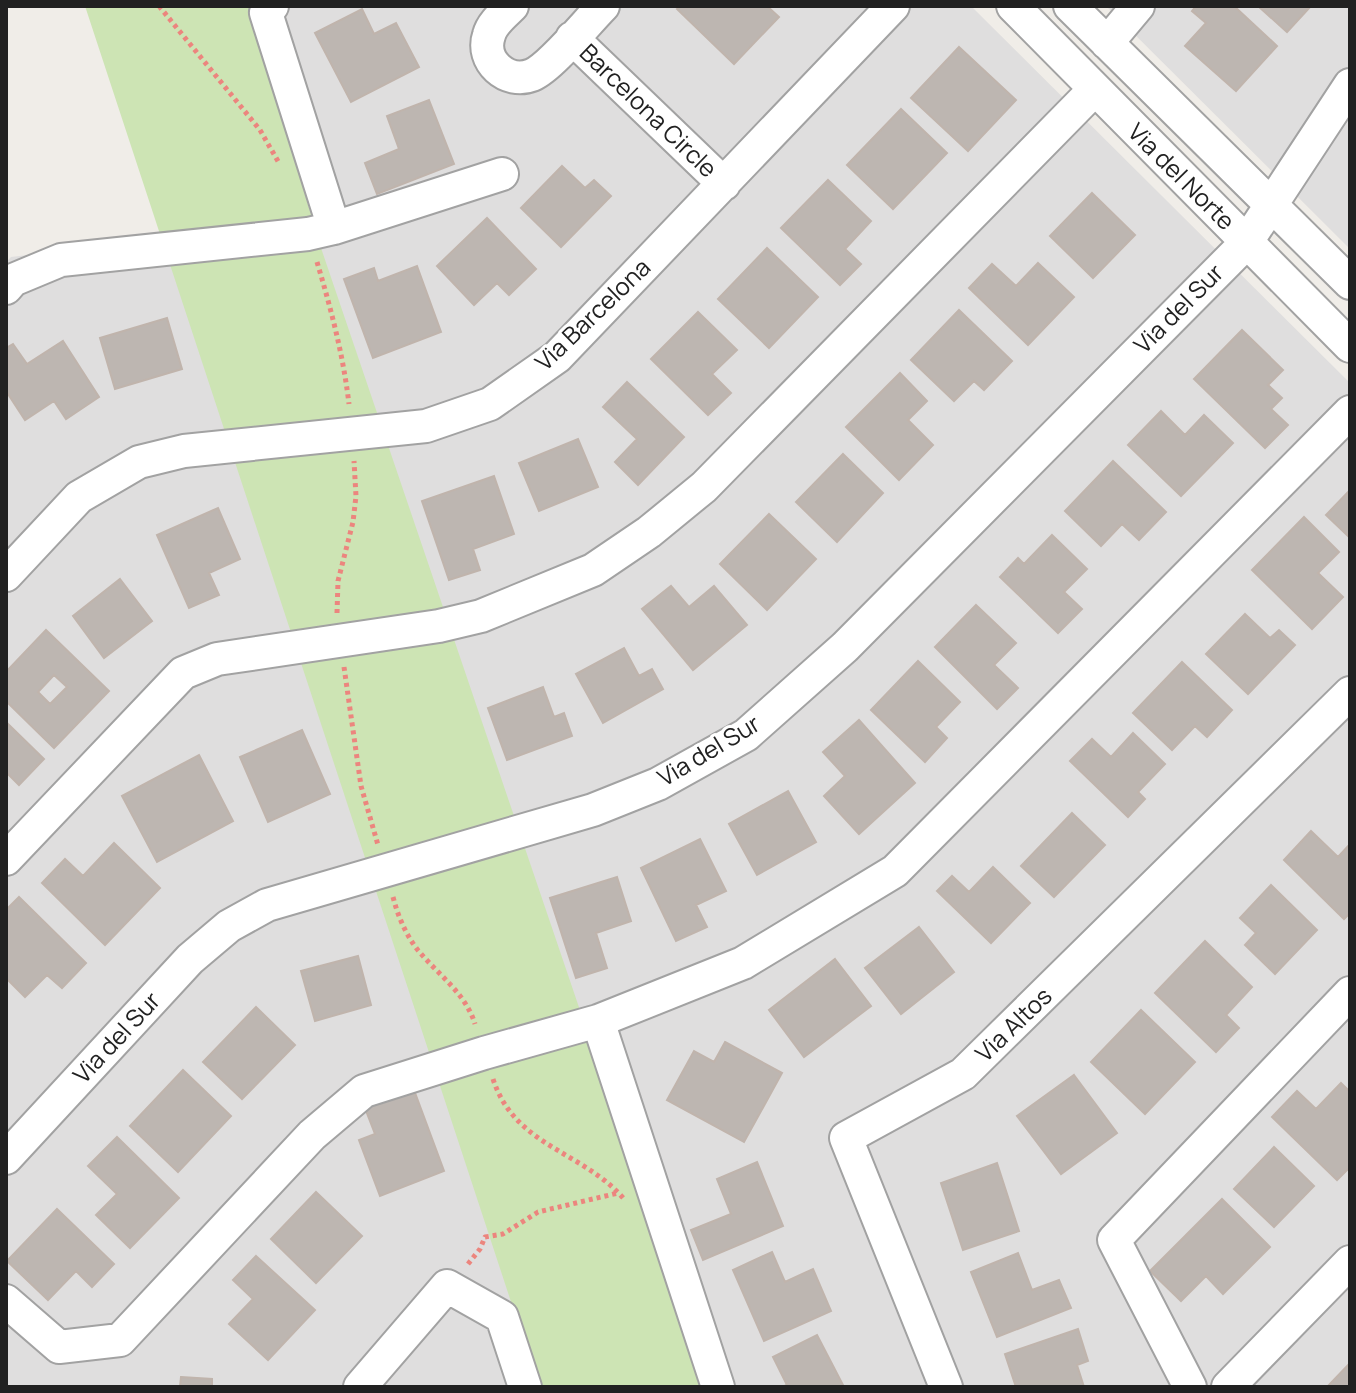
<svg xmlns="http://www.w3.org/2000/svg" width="1356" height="1393" viewBox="0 0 1356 1393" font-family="Manrope,sans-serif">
  <rect width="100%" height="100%" fill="#f0ede8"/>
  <path fill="#dfdede" d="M249 6H971L1350 383V1387H6V262L11 257 312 221Z
    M1106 6H1350V249Z"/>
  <path fill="#cde4b4" d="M85 6H249L320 245 708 1387H539Z"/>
  <path fill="#bdb6b1" stroke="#c0b4ac" stroke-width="2" fill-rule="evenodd" d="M680 6H767L779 17 734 64 677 9Z
    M1196 6H1234L1277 46 1236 91 1185 46 1206 23 1192 11Z
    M1258 6H1311L1287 32Z
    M362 9 374 34 396 23 419 67 351 102 315 33Z
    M959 47 1016 100 968 151 911 98Z
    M429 100 454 164 377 194 365 163 399 149 387 116Z
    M901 109 947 153 893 209 847 165Z
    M562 166 585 188 594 180 611 196 561 247 521 208Z
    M828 180 871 221 845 249 861 264 840 285 781 228Z
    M1092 193 1135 235 1093 278 1050 236Z
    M487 218 536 269 509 295 497 283 474 305 437 266Z
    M767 248 818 297 769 348 718 299Z
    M1038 263 1074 297 1028 345 969 288 992 264 1016 286Z
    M417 266 441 332 373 358 344 279 374 268 378 281Z
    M959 310 1012 361 984 390 974 381 954 401 911 360Z
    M698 312 737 350 712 374 731 393 708 415 651 359Z
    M167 318 182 369 115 389 100 338Z
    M1242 330 1283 370 1268 385 1282 398 1271 409 1288 425 1265 448 1194 379Z
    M63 341 99 397 66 419 54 401 25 420 6 391V348L13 344 27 364Z
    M900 373 927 401 908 420 933 445 899 480 846 427Z
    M627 382 684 437 638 485 615 462 637 439 603 407Z
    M1161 411 1185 435 1204 415 1233 443 1181 496 1128 445Z
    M578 439 598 487 539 511 519 463Z
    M843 454 883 493 837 542 796 502Z
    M1113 461 1166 512 1139 540 1122 524 1101 546 1065 511Z
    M494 476 514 534 473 549 480 570 449 580 422 501Z
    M1350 490V538L1326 515Z
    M218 508 240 559 209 573 219 595 189 608 157 535Z
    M769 514 816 559 767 610 720 564Z
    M1304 517 1339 552 1318 573 1343 597 1312 629 1252 570Z
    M1052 535 1087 569 1064 592 1082 609 1058 633 1000 577 1018 558 1024 564Z
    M120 579 152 621 104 658 73 616Z
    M671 586 689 607 714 586 747 625 693 670 642 609Z
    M976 605 1016 643 994 665 1018 688 997 709 935 647Z
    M1245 614 1270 638 1279 630 1295 645 1248 694 1206 654Z
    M46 630 109 691 54 748 6 701V672ZM54 675 67 687 50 704 38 692Z
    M624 648 639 676 652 669 663 689 603 723 576 674Z
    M918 661 960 702 936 727 947 738 925 762 871 710Z
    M1182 662 1232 710 1207 737 1195 726 1172 750 1133 713Z
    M543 687 554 717 564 713 572 736 507 760 488 708Z
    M859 720 915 783 859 834 824 796 845 776 823 752Z
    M6 722 44 759 19 785 6 772Z
    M302 730 330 794 268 822 240 757Z
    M1133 733 1165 764 1138 792 1145 799 1128 817 1070 761 1092 739 1111 757Z
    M199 755 233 821 157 862 122 796Z
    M788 791 816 842 757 875 729 824Z
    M1072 813 1105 845 1054 897 1021 866Z
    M1311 831 1338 857 1350 844V913L1344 919 1284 860Z
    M700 839 726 891 696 905 707 927 676 941 641 868Z
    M114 843 160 888 105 945 42 883 65 859 83 876Z
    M993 867 1030 903 991 943 937 891 952 876 969 892Z
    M617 877 631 921 596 933 607 968 576 978 550 898Z
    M1271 885 1317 930 1275 974 1245 945 1256 933 1240 918Z
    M19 897 86 963 62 988 47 975 25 997 6 978V910Z
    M919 927 954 972 901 1014 865 968Z
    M1205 941 1252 987 1226 1015 1239 1028 1216 1052 1155 993Z
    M358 956 371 1005 315 1021 301 971Z
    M835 959 871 1006 804 1057 769 1010Z
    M256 1007 295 1045 242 1099 203 1062Z
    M1141 1010 1195 1062 1145 1114 1091 1062Z
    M725 1042 782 1073 744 1142 667 1100 694 1051 714 1062Z
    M183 1070 231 1116 178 1172 130 1126Z
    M1074 1075 1117 1133 1061 1174 1017 1116Z
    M1341 1083 1350 1092V1167L1337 1180 1272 1117 1297 1091 1316 1109Z
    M414 1090 444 1171 380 1196 359 1140 375 1134 365 1108Z
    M117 1137 179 1198 130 1248 96 1215 117 1194 88 1166Z
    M1274 1147 1314 1186 1274 1227 1234 1189Z
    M757 1162 783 1226 703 1260 691 1230 731 1214 717 1179Z
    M997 1163 1019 1231 963 1250 941 1183Z
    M316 1192 362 1236 316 1283 271 1239Z
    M1222 1199 1270 1247 1223 1294 1206 1276 1181 1301 1150 1271Z
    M57 1209 114 1264 92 1287 76 1271 48 1300 7 1261Z
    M772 1252 785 1282 813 1269 831 1311 764 1341 733 1270Z
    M1018 1253 1032 1290 1059 1280 1071 1308 997 1337 971 1272Z
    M256 1256 315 1310 268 1360 229 1324 253 1299 233 1280Z
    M1078 1329 1088 1361 1077 1365 1084 1387H1016L1005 1354Z
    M817 1335 844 1387H782L787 1385 773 1357Z
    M1350 1363V1387H1327Z
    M181 1377 212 1379V1387H180Z"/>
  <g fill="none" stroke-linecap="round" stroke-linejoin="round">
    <g stroke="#a2a2a2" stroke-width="36">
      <path id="minor" d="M272 6 266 13 334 228
        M512 6C504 14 492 23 489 35 480 61 507 85 532 75 551 67 587 22 603 6
        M1013 6 1350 346
        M1070 6 1350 283
        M572 38 724 184
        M1107 43 1138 6
        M6 288 13 280 61 260 308 234 334 228 502 174
        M6 575 79 497 139 462 184 451 426 426 490 404 557 357 893 6
        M6 859 183 673 217 659 439 626 481 616 593 570 649 532 704 487 1095 89
        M598 1021 718 1387
        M6 1158 190 959 229 926 267 905 593 810 658 784 746 735 845 647 1246 243 1350 85
        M6 1301 59 1347 120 1340 312 1135 364 1091 484 1053 598 1021 743 963 895 871 1350 412
        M360 1387 447 1286 502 1317 525 1387
        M946 1387 846 1138 963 1074 1350 693
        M1190 1387 1114 1240 1350 993
        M1228 1387 1350 1262"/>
    </g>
    <path stroke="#ec857e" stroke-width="5" stroke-dasharray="4 4" stroke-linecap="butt" d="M159 6 260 130 279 163
      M317 262C331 309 343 354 349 404
      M337 613 338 581 353 522 356 496 354 461
      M344 667 361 786 378 845
      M393 897C398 916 405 933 417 949 437 974 465 992 475 1024
      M493 1079C515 1147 583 1151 624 1199
      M468 1264 480 1249 485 1237 503 1234 538 1212 618 1193"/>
    <use href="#minor" stroke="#fff" stroke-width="32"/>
  </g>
  <g text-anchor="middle" stroke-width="6" stroke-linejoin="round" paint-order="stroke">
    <g font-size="24" fill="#212121" stroke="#fff">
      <text transform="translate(648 111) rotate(44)" y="8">Barcelona Circle</text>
      <text transform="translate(1181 177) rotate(45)" y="8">Via del Norte</text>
      <text transform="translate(1179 309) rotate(-45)" y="8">Via del Sur</text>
      <text transform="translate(593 315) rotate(-44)" y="8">Via Barcelona</text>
      <text transform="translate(709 751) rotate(-31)" y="8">Via del Sur</text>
      <text transform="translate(1014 1025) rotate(-44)" y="8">Via Altos</text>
      <text transform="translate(117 1038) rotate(-47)" y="8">Via del Sur</text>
    </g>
  </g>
  <rect width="1356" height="1393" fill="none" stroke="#212121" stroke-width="16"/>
</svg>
